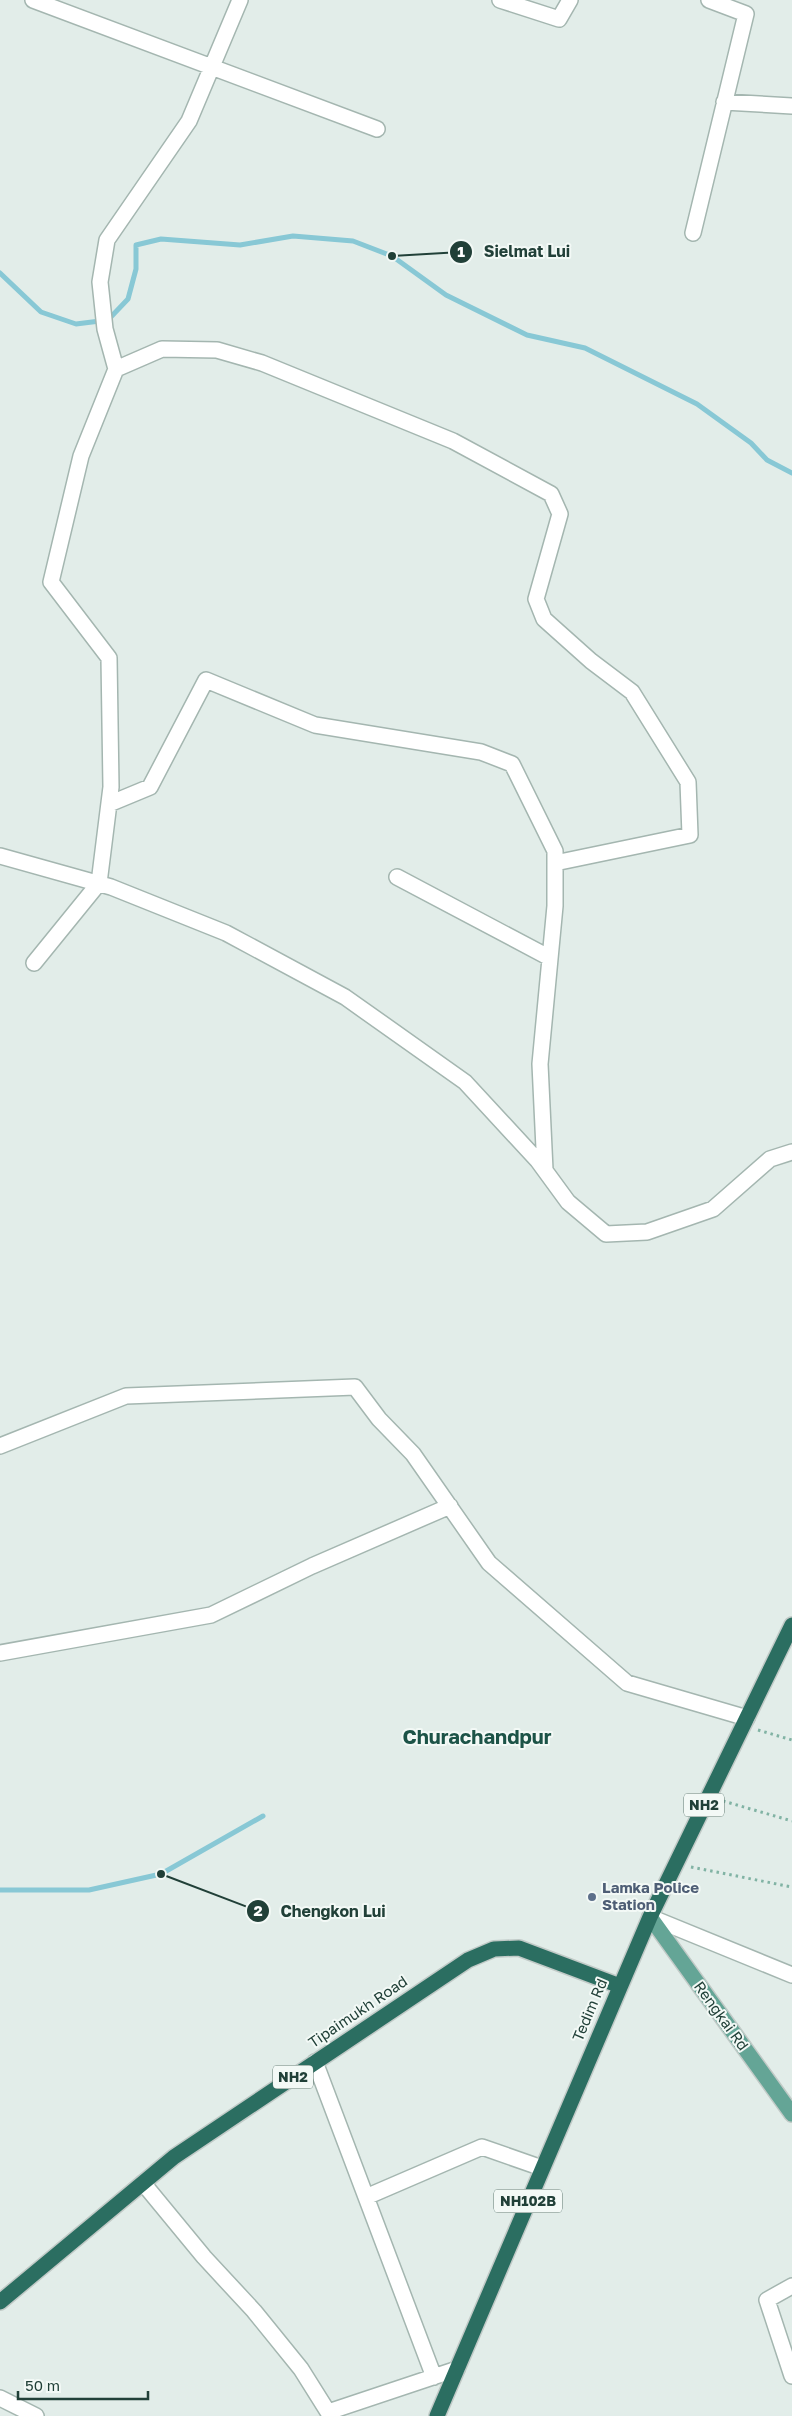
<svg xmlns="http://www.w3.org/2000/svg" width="792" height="2416" viewBox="0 0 792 2416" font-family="'Golos Text',sans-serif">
  <rect width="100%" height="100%" fill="#e2ede9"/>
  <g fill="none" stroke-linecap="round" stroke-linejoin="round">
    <path stroke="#88c8d5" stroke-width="5" d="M0 273 41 312 76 324 108 320 128 299 136 269V245L161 239 240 245 293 236 353 241 392 256 446 295 527 335 585 348 697 404 751 443 767 460 792 473
      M0 1890H89L161 1874 263 1816"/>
    <g stroke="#a4b6b0" stroke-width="18">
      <path id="minor" d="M33 0 377 129
        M500 0 559 19 570 0
        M724 102 792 106
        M693 233 746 14 709 0
        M116 369 162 349 217 350 262 363 453 441 551 494 560 514 536 599 544 619 591 661 632 692 688 782 690 835 555 863
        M109 804 150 787 206 680 315 725 481 752 512 764 555 851V906L540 1064 545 1170
        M0 856 111 887 226 933 345 997 465 1082 538 1161 568 1202 606 1234 647 1232 713 1209 770 1159 792 1152
        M397 877 550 958
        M34 963 99 883 111 787 109 658 51 582 81 456 116 369 105 329 100 282 107 240 189 121 240 0
        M0 1446 126 1396 355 1387 379 1419 413 1454 489 1563 627 1683 747 1718
        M0 1653 211 1615 312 1566 450 1506
        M650 1917 792 1975
        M315 2062 434 2377
        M143 2183 204 2257 254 2311 301 2369 328 2412
        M366 2197 482 2147 542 2168
        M792 2286 767 2300 792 2376
        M0 2398 36 2416
        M328 2412 457 2369"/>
    </g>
    <g stroke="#c1cac7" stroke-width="18">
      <path id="major" d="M650 1917 792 2114"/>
    </g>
    <g stroke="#c1cac7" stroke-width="18">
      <path id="highway" d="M0 2302 174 2157 468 1960 494 1949 519 1948 620 1986
        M437 2416 650 1917 792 1625"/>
    </g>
    <path stroke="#81b3a4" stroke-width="3" stroke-dasharray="2.5 4" stroke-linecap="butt" d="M758 1730 792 1740
      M723 1801 792 1821
      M691 1867 792 1887"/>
    <use href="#minor" stroke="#fff" stroke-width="15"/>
    <use href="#major" stroke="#64a596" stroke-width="15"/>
    <use href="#highway" stroke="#2b6e61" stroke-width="15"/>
  </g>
  <circle fill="#5c6f8a" stroke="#f3f9f6" stroke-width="2" cx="592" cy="1897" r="5"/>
  <g text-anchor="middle" stroke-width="4" stroke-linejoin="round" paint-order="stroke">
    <g fill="#f3f9f6" stroke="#607871" stroke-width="1">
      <rect x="684" y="1793.5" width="40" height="23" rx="4"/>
      <rect x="273" y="2065.5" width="40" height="23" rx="4"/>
      <rect x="494" y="2189.5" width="68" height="23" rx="4"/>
    </g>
    <g font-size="14" font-weight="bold" fill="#214038">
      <text x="704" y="1810">NH2</text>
      <text x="293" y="2082">NH2</text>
      <text x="528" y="2206">NH102B</text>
    </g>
    <g font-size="15" font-weight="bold" fill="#4e5e75" stroke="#f3f9f6" text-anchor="start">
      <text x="602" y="1893">Lamka Police<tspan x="602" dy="17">Station</tspan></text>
    </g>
    <g font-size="15" fill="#214038" stroke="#f3f9f6">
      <text transform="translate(590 2010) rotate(-67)" y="5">Tedim Rd</text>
      <text transform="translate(358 2012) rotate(-34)" y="5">Tipaimukh Road</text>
      <text transform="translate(721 2016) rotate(54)" y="5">Rengkai Rd</text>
    </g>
    <g font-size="20" font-weight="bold" fill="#1c5347" stroke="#f3f9f6">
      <text x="477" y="1744">Churachandpur</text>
    </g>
  </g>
  <path fill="none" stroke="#214038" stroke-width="2" d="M392 256L461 252M161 1874L258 1911"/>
  <g fill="#214038" stroke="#f3f9f6" stroke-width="2">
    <circle cx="392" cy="256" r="5"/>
    <circle cx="161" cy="1874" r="5"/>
    <circle cx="461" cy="252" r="12"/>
    <circle cx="258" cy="1911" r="12"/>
  </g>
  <g font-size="15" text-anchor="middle" font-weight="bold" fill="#fff">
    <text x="461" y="257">1</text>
    <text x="258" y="1916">2</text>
  </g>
  <g font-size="16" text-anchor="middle" font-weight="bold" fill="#214038" stroke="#f3f9f6" stroke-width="4" stroke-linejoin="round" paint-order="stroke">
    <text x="527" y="257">Sielmat Lui</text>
    <text x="333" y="1917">Chengkon Lui</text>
  </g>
  <path d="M18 2391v8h130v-8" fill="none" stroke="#214038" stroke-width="2.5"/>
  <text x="25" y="2391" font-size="15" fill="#214038" stroke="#f3f9f6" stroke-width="4" paint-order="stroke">50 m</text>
</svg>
